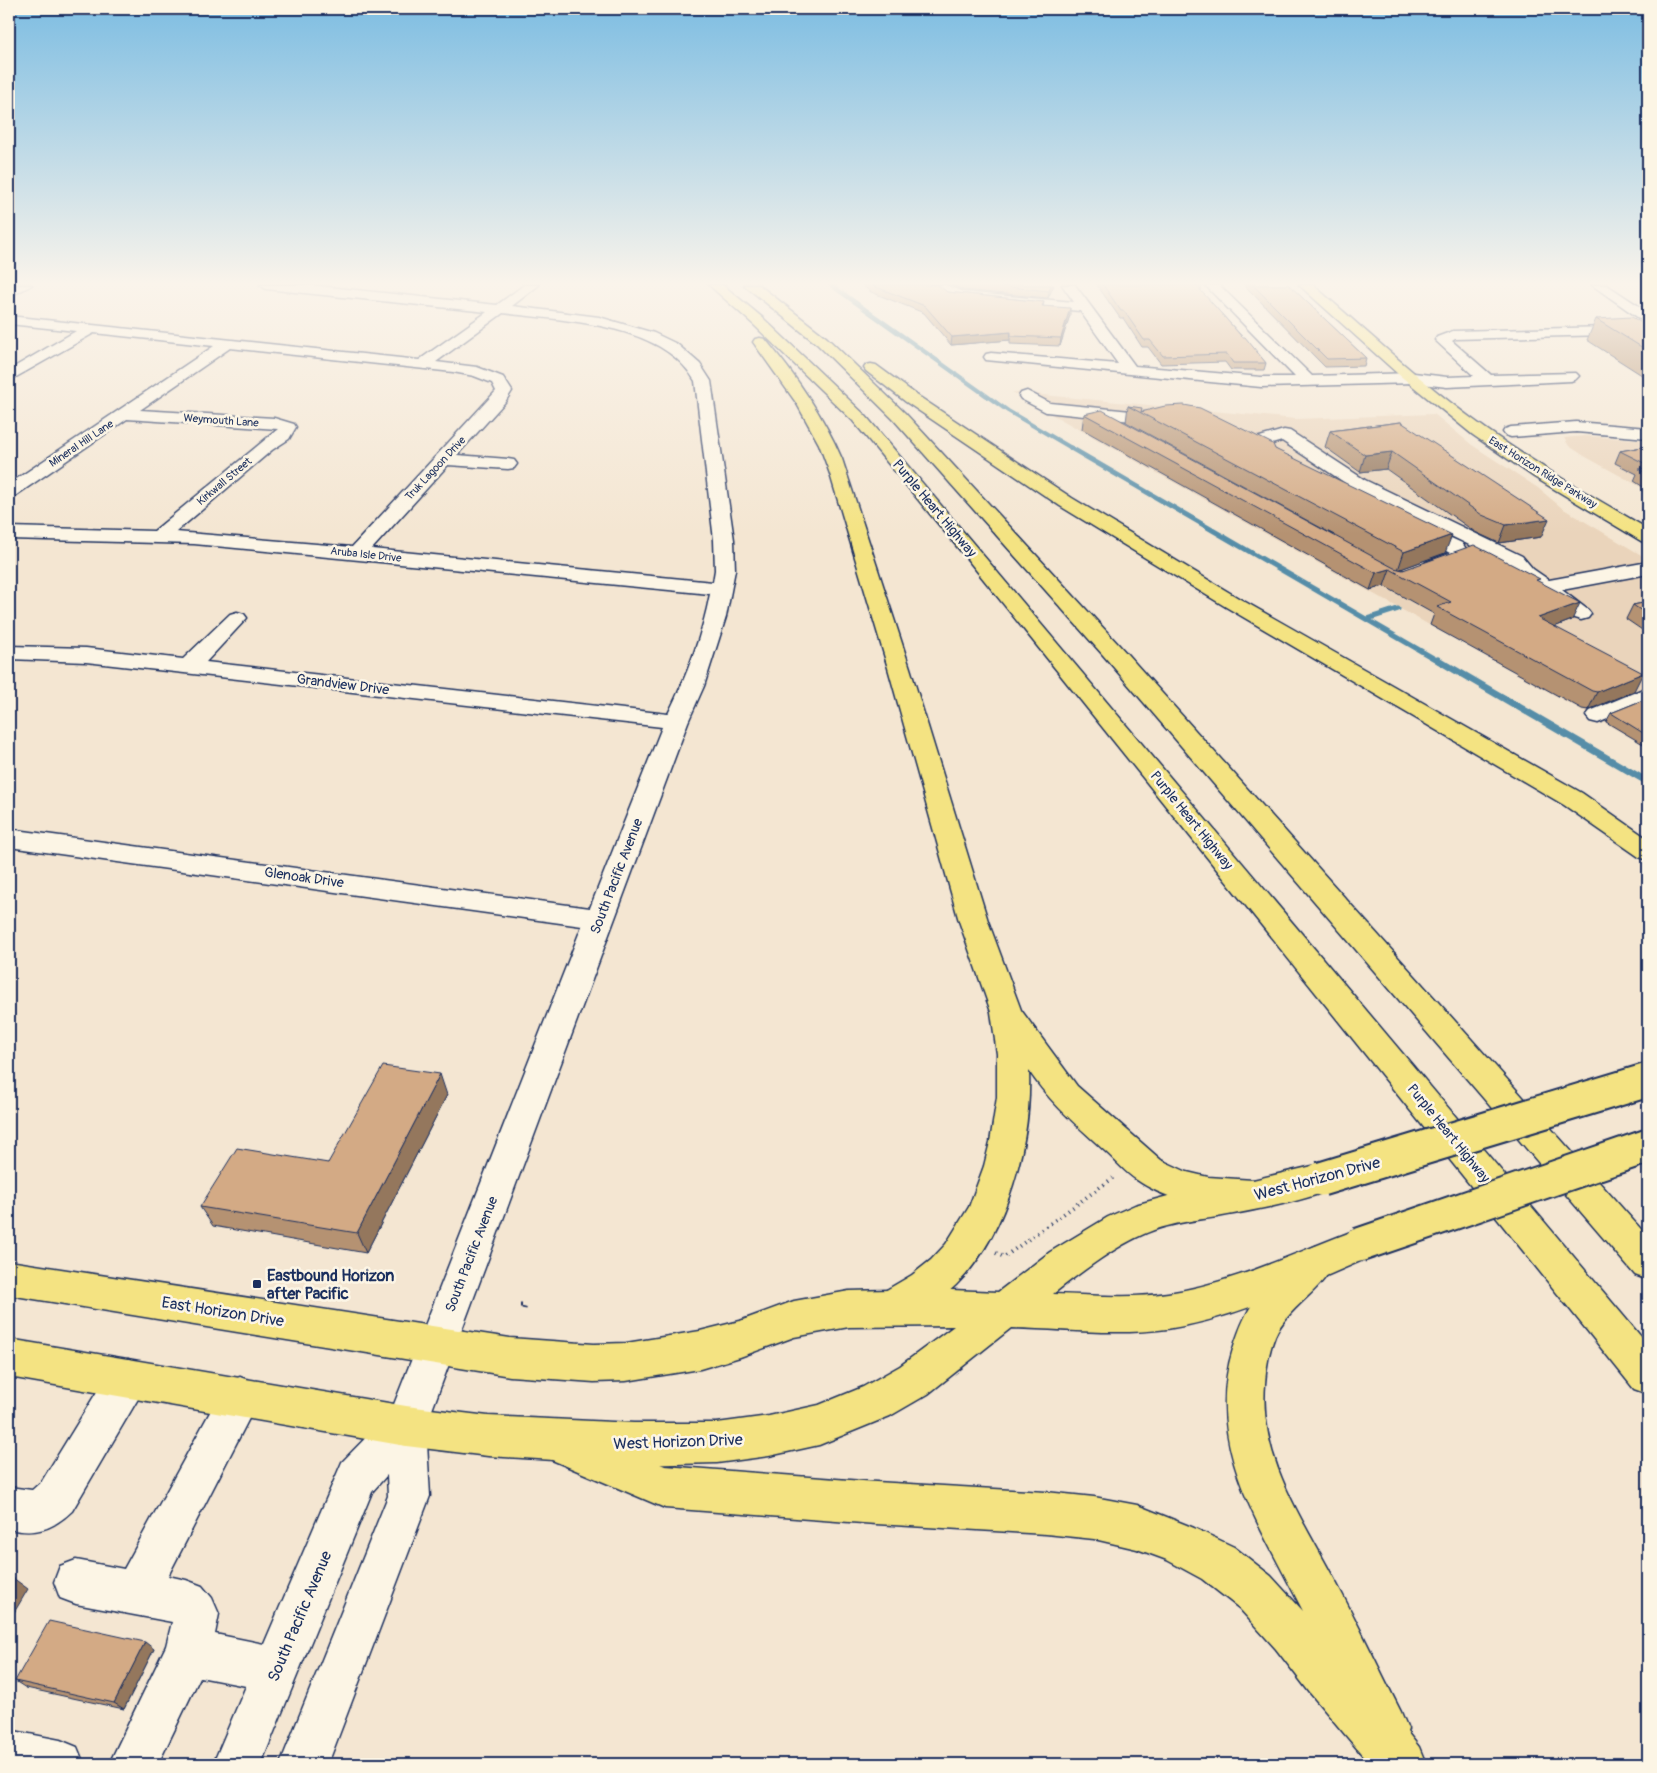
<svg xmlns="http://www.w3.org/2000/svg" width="1657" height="1773" viewBox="0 0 1657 1773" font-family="Pangolin,sans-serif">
  <rect width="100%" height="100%" fill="#f4e6d2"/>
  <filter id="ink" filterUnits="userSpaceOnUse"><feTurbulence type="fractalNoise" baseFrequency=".02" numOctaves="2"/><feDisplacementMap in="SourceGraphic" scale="10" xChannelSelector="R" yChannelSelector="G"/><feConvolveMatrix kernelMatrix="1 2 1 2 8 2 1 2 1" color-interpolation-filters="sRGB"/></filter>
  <g filter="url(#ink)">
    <path fill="#ead4bb" d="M1012 392 1296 419 1434 414 1472 445 1538 488 1562 508 1648 559V747Z
      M1586 436 1648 440V491L1586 457 1569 446 1564 438Z"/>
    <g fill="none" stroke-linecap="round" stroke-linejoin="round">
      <path stroke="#568da8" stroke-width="4" d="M831 285 1008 411 1073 449"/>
      <path stroke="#568da8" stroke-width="5" d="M1071 448 1440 662
        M1367 619 1398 609"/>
      <path stroke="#568da8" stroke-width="7" d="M1438 660 1648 782"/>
      <g stroke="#1b2f5e" stroke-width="3">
        <path id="minor" d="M15 285H32L9 297V288Z
          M260 285H309L497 305 524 285H539L512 306 599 317 654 333 677 344 700 364 711 381 734 540 735 570 726 617 704 686 688 722 426 1426 430 1496 328 1764H280L388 1496 387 1475 372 1492 261 1764H213L246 1686 200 1677 158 1764H109L166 1646 172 1622 76 1604 60 1598 54 1582 60 1566 76 1560 124 1569 226 1383 240 1377 254 1383 260 1397 168 1576 186 1580 202 1586 212 1598 219 1614 215 1634 264 1644 342 1462 391 1412 582 926 9 847V829L590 908 662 727 86 662 9 659V646L86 648 183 659 230 614 237 612 244 614 247 618 206 662 668 714C687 676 702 635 710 594L194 544 9 539V527L154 531 278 429 127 419 15 496 9 497V484L214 346 94 333 9 381V370L76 331 9 324V316L419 360 487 312 266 289ZM503 313C562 321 662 322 695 381L714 540 715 570 713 582 372 549 448 465 508 469 514 468 517 464 514 460 508 459 457 455 505 402 512 391 503 377 477 367 436 362ZM230 348 453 372 474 376 492 383 496 391 352 547 176 532 272 450 289 439 296 427 294 424 274 418 140 410Z
          M930 285H946L963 292 1074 302 1062 285H1075L1135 366 1261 377H1295L1205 285H1219L1312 376 1414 373 1447 377 1474 376 1435 340 1437 337 1453 331 1648 326V334L1455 339 1452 341 1491 375 1576 373 1579 376 1576 379 1571 381 1447 387 1414 383 1261 387 986 360 984 357 986 354 991 353 1118 364 1080 311 963 300 947 297Z
          M1592 285H1607L1648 312V322L1643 321Z
          M1027 391 1050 403 1141 412 1170 413 1172 416 1170 419 1141 422 1046 412 1021 399 1019 396 1021 393Z
          M1576 422 1648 428V438L1576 432 1511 437 1505 435 1503 432 1505 429 1511 427Z
          M1284 430 1290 431 1365 480 1522 556 1533 569 1549 580 1648 562V574L1562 590 1588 610 1591 614 1588 618 1581 620 1574 618 1519 577 1508 564 1353 488 1282 441 1255 449 1249 448 1247 444 1249 440Z
          M1416 522 1462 543 1471 556C1465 565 1436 573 1426 570L1423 566 1426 562 1450 553 1409 532 1407 528 1409 524Z
          M1648 687V702L1598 723 1590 721 1586 716 1590 711Z
          M128 1359 142 1364 148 1378 142 1392 72 1511C52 1530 35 1535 9 1529V1487L32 1490 42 1481 114 1364Z
          M9 1730 60 1740 77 1747 84 1764H9Z"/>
      </g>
      <g stroke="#1b2f5e" stroke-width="3">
        <path id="major" d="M1299 285H1313C1370 334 1425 386 1486 429 1538 466 1593 497 1648 529V543L1641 541 1534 477 1473 435 1398 374Z
          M1321 1164 1333 1169 1338 1179 1333 1189C1296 1203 1256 1210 1217 1217 1196 1220 1174 1223 1154 1230 1120 1242 1081 1272 1053 1294 1091 1295 1130 1299 1168 1293 1235 1283 1296 1252 1359 1229L1372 1234 1377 1245 1372 1256C1306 1284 1238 1318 1167 1329 1116 1336 1062 1329 1011 1328L928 1394 890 1416 819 1445 769 1456 717 1463 634 1465 488 1456 406 1446 9 1377V1339L406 1406 488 1416 634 1423H717L769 1416 819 1405 863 1387 900 1366 954 1326 849 1327 794 1337 740 1357 700 1369 626 1381 594 1382 510 1376 9 1295V1261L510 1338 594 1344 626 1343 700 1331 740 1321 794 1301 849 1291 929 1289 998 1292 1050 1252 1108 1217 1135 1205 1179 1193 1253 1180Z"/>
      </g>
      <g stroke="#1b2f5e" stroke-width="3">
        <path id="highway" d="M709 285H723L764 319 865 415 1648 1345V1394L1634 1389 968 560 853 421 754 325Z
          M744 285H759L827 338 905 413 1119 645 1648 1237V1280L1635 1275 1103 655 893 419 817 344Z
          M760 338 765 339C796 376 823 415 842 459L910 668 988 921 1021 1010 1077 1086 1161 1160 1187 1172 1208 1177 1253 1180 1265 1184 1270 1195 1265 1206C1231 1218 1167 1201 1137 1180 1126 1173 1116 1161 1106 1152 1077 1125 1051 1104 1029 1071 1032 1141 1007 1235 956 1285 938 1302 914 1316 891 1325L878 1319 872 1307 878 1295 912 1275 931 1260 946 1244 969 1207 984 1166 990 1142 997 1097V1054L991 1012 959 921 888 668 830 474 819 444 797 404 753 342 755 339Z
          M871 364 876 365 918 396 1072 498 1240 599 1582 793 1648 839V860L1639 857 1564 805 1226 607 1060 506 906 402 866 371 864 368 866 365Z
          M1316 1246 1329 1251 1334 1263C1321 1292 1288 1307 1275 1336 1269 1351 1266 1368 1265 1384 1259 1457 1300 1515 1333 1577 1357 1621 1378 1667 1401 1712L1408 1729 1407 1732 1419 1747 1426 1764H1370L1310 1693 1276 1649 1239 1608 1202 1579 1167 1560 1137 1549 1094 1539 1046 1534 876 1524 665 1508 538 1454 532 1440 538 1426 552 1420 665 1466 876 1482 1046 1492 1094 1497 1137 1505 1194 1528 1234 1547 1271 1576 1303 1611C1262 1528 1203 1446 1233 1349 1239 1329 1246 1311 1259 1295 1274 1277 1294 1255 1316 1246Z"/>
      </g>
      <path stroke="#1b2f5e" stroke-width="4" stroke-dasharray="1 4.5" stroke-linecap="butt" d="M996 1253 1004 1257 1113 1178"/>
      <path stroke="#1b2f5e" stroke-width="5" stroke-dasharray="2 5.5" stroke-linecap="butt" d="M520 1305H525L524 1309"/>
      <use href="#minor" fill="#fcf5e5" fill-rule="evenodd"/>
      <use href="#major" fill="#f4e382" fill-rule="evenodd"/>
      <use href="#highway" fill="#f4e382" fill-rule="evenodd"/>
      <g stroke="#1b2f5e" stroke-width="37" stroke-linecap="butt">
        <path id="major-bridge" d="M1321 1179 1648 1080
          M1359 1245 1648 1146"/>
      </g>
      <use href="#major-bridge" stroke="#f4e382" stroke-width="33"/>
    </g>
    <path fill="#b59272" stroke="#1b2f5e" d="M862 285H938L947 292 1044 302 1043 306 1070 315 1060 346 1010 344V340L951 345 924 313 871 292Z
      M952 285H1054L1048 298 963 290Z
      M1097 285H1202L1201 291 1266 363 1264 370H1231L1225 362 1161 364 1148 347H1142L1123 318H1120Z
      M1244 285H1289L1366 358 1364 366 1325 367Z
      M1596 319 1648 327V379L1587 340Z
      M1128 406 1141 412 1275 449 1445 553 1400 569 1539 582 1572 620 1554 627 1634 691 1588 710 1582 709 1430 625 1434 614 1384 586 1370 590 1082 429 1084 414 1334 535 1126 422Z
      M1401 422 1541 537 1499 543 1475 532 1386 469 1360 472 1325 447 1330 431Z
      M1648 446V490L1634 481 1637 474 1615 463 1620 451Z
      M1648 602V634L1626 619 1633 605Z
      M1648 698V747L1606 722 1611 713Z
      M447 1095 366 1253 213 1226 200 1207 328 1163Z
      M154 1649 124 1709 26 1688 15 1681Z"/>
    <path fill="#94775d" stroke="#1b2f5e" d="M1051 285H1054L1048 298 1049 291Z
      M1070 308V315L1060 346 1061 338Z
      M1011 332 1010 340 951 345 952 337Z
      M1392 452 1386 469 1360 472 1365 455Z
      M1549 519 1541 537 1499 543 1506 525Z
      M1452 535 1445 553 1398 570 1404 552Z
      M1390 569 1384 586 1370 590 1376 573Z
      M1580 603 1572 620 1530 636 1538 618Z
      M1643 673 1634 691 1588 710 1597 692Z
      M440 1074 447 1095 366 1253 357 1233Z
      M13 1578 28 1589 9 1621V1584Z
      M145 1642 154 1649 124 1709 114 1703Z"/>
    <path fill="#d3aa85" stroke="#1b2f5e" d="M871 285H938L947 292 1044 302 1042 306 1070 308 1061 338 1011 336V332L952 337 925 306Z
      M990 285H1051L1049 291Z
      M1103 285H1196L1242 337H1245L1266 363H1233L1227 354 1163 356 1150 340H1144L1124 311H1121Z
      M1253 285H1289L1366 358 1327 359Z
      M1632 317 1648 327V351L1596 319Z
      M1184 405 1200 408 1273 444 1275 449 1452 535 1404 552 1128 406 1142 408 1141 412 1165 406Z
      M1102 410 1394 568 1403 570 1474 545 1540 579 1536 580 1580 603 1538 618 1643 673 1597 692 1592 691 1437 607 1451 602 1390 569 1376 573 1084 414Z
      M1401 422 1549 519 1506 525 1482 515 1392 452 1365 455 1330 431Z
      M1648 446V465L1620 451Z
      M1648 468V474L1639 469Z
      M1648 602V615L1633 605Z
      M1648 698V736L1611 713Z
      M383 1066 440 1074 357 1233 200 1207 237 1148 328 1163Z
      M9 1577 13 1578 9 1584Z
      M49 1621 145 1642 114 1703 15 1681Z"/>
  </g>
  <linearGradient id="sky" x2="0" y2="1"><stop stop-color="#7dbde2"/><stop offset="0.53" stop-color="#faf4eb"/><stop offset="1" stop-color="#faf4eb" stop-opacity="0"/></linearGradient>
  <rect width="1657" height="534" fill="url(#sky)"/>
  <rect fill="#1b2f5e" stroke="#fcf5e5" stroke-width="2" x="252" y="1279" width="10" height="10" rx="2.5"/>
  <g text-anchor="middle" stroke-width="5" stroke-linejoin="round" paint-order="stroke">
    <g font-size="11" fill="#1b2f5e" stroke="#fcf5e5">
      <text transform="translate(221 420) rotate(4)" y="4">Weymouth Lane</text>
      <text transform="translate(81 443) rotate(-34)" y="4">Mineral Hill Lane</text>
      <text transform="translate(435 468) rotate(-47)" y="4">Truk Lagoon Drive</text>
      <text transform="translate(1543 472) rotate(32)" y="4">East Horizon Ridge Parkway</text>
      <text transform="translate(224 481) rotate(-40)" y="4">Kirkwall Street</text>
      <text transform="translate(366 554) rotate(6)" y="4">Aruba Isle Drive</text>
    </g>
    <g font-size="14" fill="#1b2f5e" stroke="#fcf5e5">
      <text transform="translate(935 508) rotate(50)" y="5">Purple Heart Highway</text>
      <text transform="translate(343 684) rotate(7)" y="5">Grandview Drive</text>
      <text transform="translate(1192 820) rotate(51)" y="5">Purple Heart Highway</text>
      <text transform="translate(616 876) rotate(-69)" y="5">South Pacific Avenue</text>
      <text transform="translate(304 877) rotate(8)" y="5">Glenoak Drive</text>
      <text transform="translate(1449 1133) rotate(51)" y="5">Purple Heart Highway</text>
      <text transform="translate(471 1254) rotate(-69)" y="5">South Pacific Avenue</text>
    </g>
    <g font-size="16" fill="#1b2f5e" stroke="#fcf5e5">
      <text transform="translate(1317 1178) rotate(-15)" y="6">West Horizon Drive</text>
      <text transform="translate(223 1311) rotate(9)" y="6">East Horizon Drive</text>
      <text transform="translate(678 1441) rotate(-2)" y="6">West Horizon Drive</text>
      <text transform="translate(299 1616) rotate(-67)" y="6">South Pacific Avenue</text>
    </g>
    <g font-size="16" font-weight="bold" fill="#1b2f5e" stroke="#fcf5e5" text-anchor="start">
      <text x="267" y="1281">Eastbound Horizon<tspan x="267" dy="18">after Pacific</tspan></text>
    </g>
  </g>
  <rect width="1657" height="1773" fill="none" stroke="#fcf5e5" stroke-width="30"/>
  <rect x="15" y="15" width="1627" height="1743" fill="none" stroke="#1b2f5e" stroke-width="2" filter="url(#ink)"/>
</svg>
